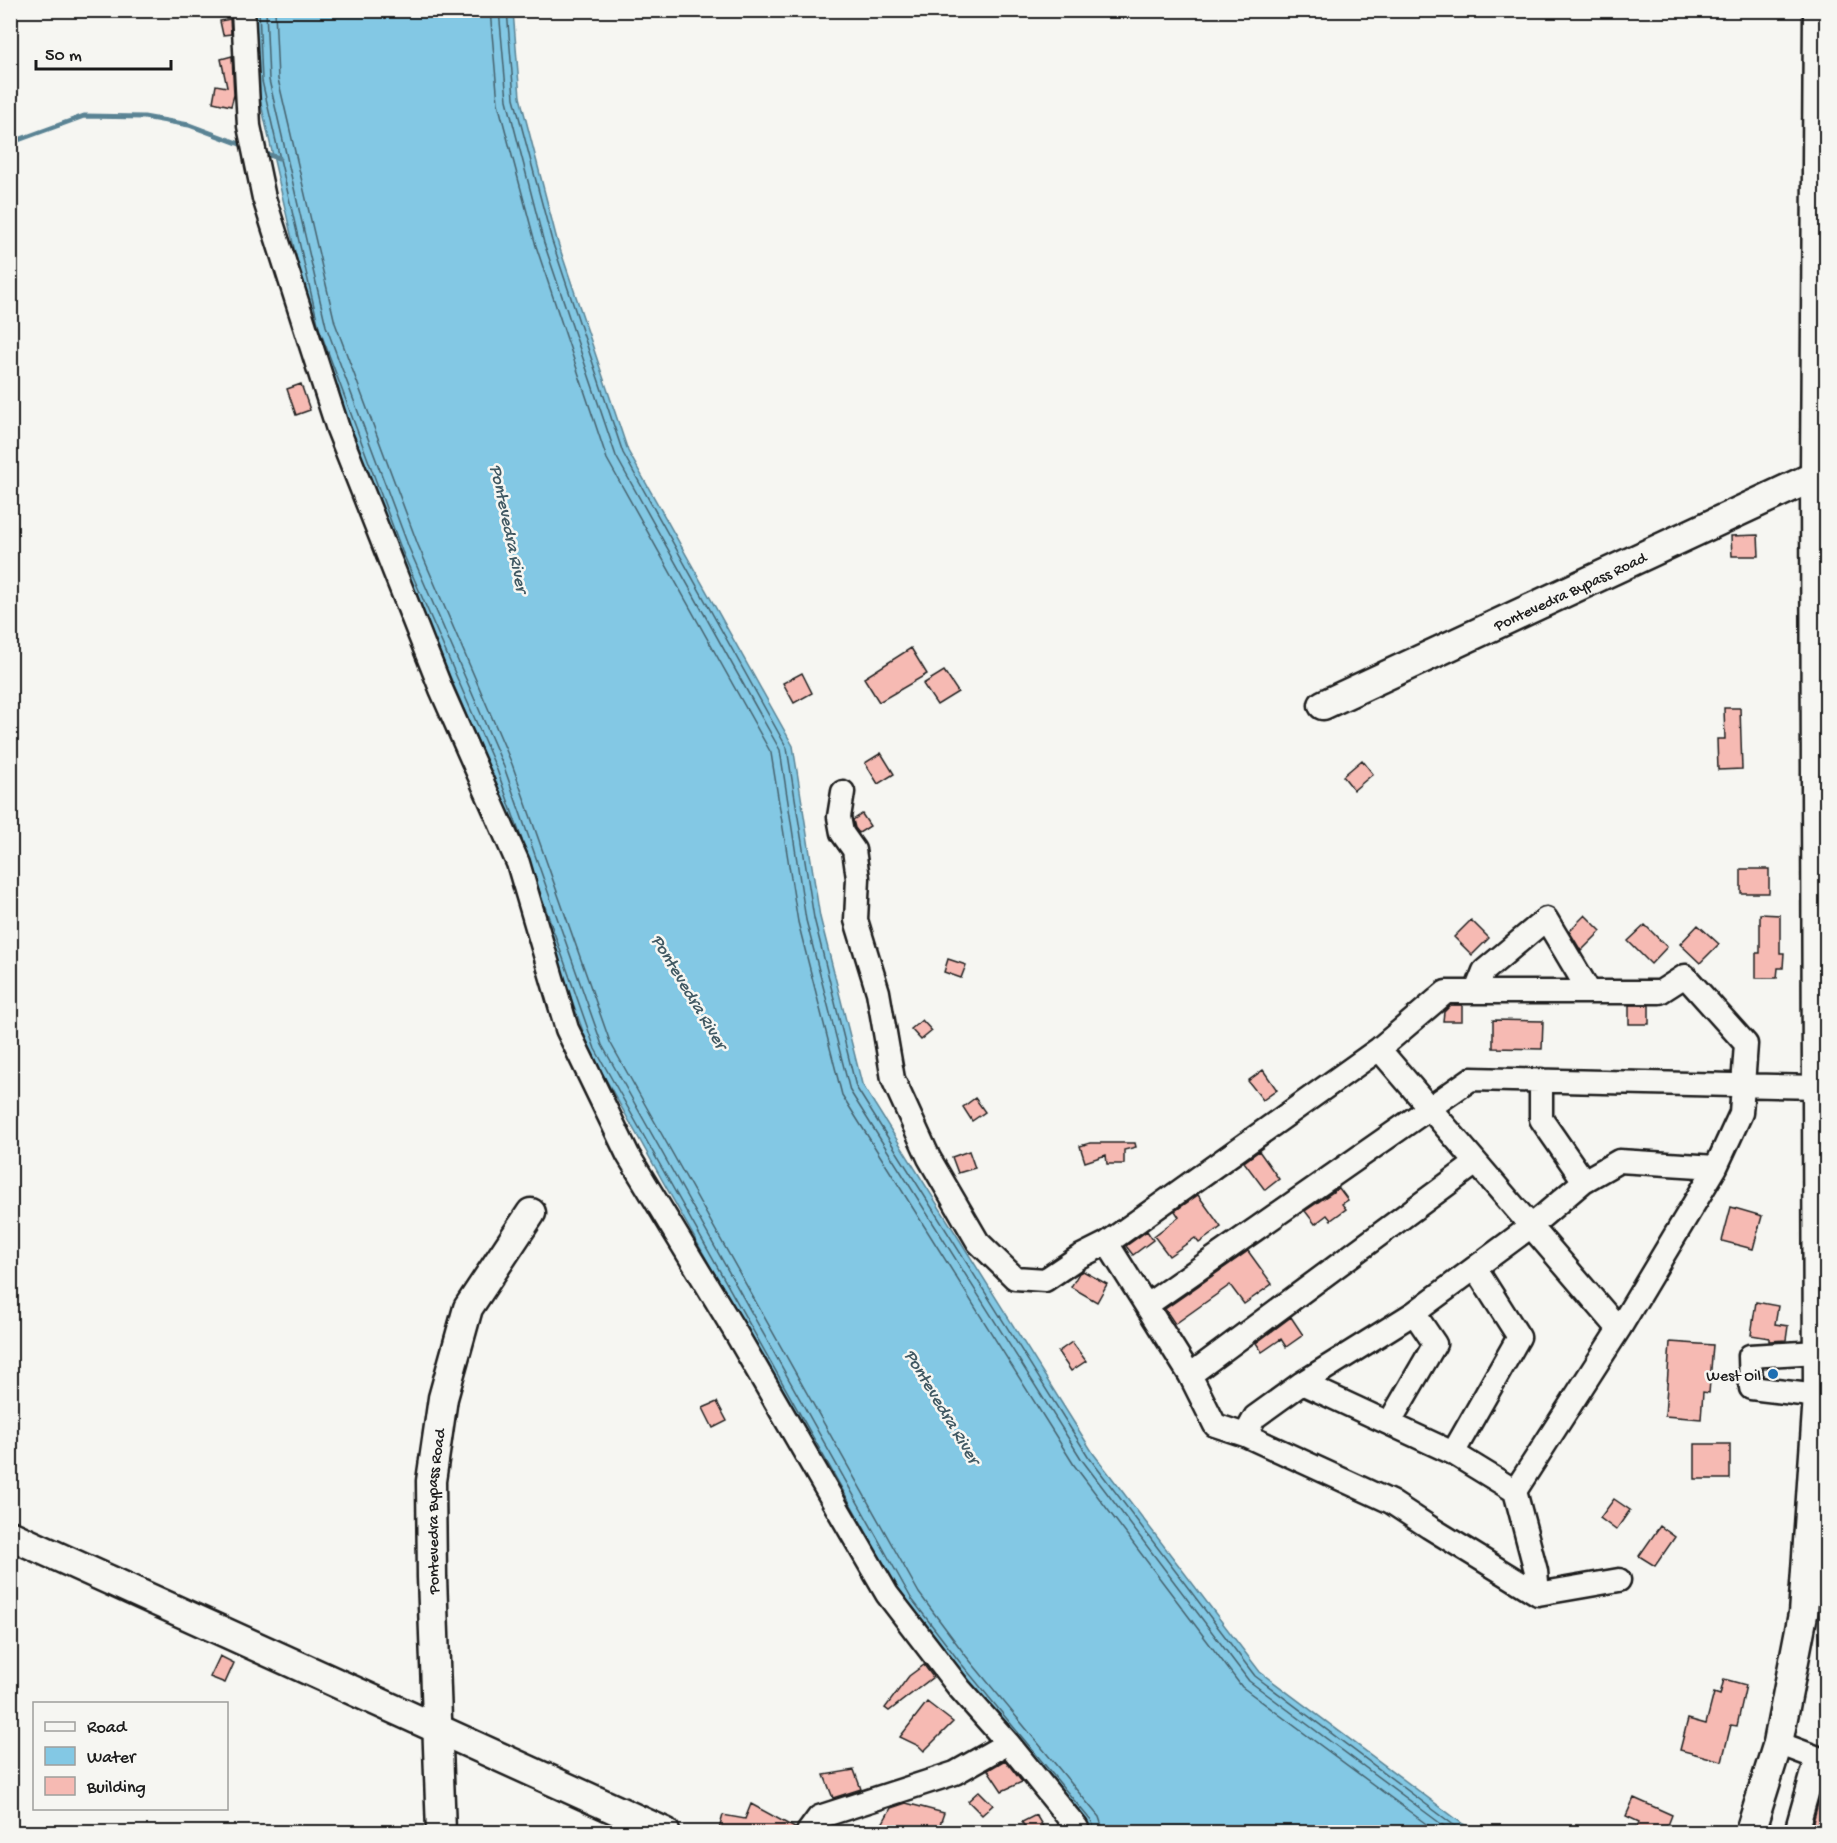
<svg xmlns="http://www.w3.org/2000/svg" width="1837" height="1843" viewBox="0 0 1837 1843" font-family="'Gochi Hand',sans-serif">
  <rect width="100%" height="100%" fill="#f6f6f2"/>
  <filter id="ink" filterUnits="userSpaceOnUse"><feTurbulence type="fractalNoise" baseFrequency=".0167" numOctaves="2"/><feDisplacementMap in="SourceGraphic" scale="12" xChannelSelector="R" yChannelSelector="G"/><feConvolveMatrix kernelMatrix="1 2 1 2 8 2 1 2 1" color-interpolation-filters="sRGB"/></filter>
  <g filter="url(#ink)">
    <path fill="#83c8e4" stroke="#5a8394" stroke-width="1.5" d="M253 11H513L520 97 557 240 628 451 793 746 820 917 862 1084 1093 1453 1260 1672 1463 1824 1482 1832H1083L900 1605 590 1051 491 772 397 553 313 330 256 82Z"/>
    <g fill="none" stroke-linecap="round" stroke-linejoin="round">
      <path stroke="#45616c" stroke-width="1.5" d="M259 10 262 81 319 328 402 551 497 770 522 840
        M266 10 269 80 326 326 409 548 504 767 602 1045 911 1598 959 1661 1092 1822 1095 1832
        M275 10 278 79 335 323 418 545 512 764 610 1042 919 1593 966 1656 1099 1817 1104 1832
        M490 10 498 103 536 246 607 459 771 753 798 922 842 1095 1074 1465 1242 1687 1437 1832
        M499 10 507 100 544 243 616 456 780 750 806 920 850 1091 1082 1460 1249 1681 1452 1832
        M507 10 514 98 552 241 623 453 787 748 814 918 856 1087 1088 1456 1255 1676 1459 1829 1467 1832
        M538 887 595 1049 869 1537"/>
      <path stroke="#5a8394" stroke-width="5" d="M10 143 84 116 144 117 189 125 248 147
        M260 152 279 158"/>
    </g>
    <path fill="#f6bab3" stroke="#1c1c1c" stroke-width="1.5" d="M230 19 231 34 223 35 220 21Z
      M232 56 234 95 231 106 213 102 216 85 227 87 221 59Z
      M301 384 310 410 296 415 287 389Z
      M1758 535 1759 556H1732L1731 536Z
      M911 648 927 674 879 702 864 678Z
      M944 671 958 692 937 705 923 684Z
      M802 673 812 693 794 703 783 683Z
      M1724 708H1740L1742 769 1718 770 1717 739H1725Z
      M881 753 894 774 878 784 865 763Z
      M1362 760 1373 774 1354 790 1343 776Z
      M862 814 870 826 859 833 855 828 853 820Z
      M1741 869H1769V893H1741Z
      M1760 914 1780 915V953H1784L1783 968H1778L1777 978H1756V953H1760Z
      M1585 915 1601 931 1581 951 1569 931Z
      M1471 920 1489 938 1472 955 1454 937Z
      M1645 925 1667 947 1651 964 1628 941Z
      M1698 925 1719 944 1700 963 1680 944Z
      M948 959 966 965 961 978 944 972Z
      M1451 1005H1462V1021H1443L1444 1012Z
      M1629 1005H1649V1024H1629Z
      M922 1020 932 1031 921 1040 911 1029Z
      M1493 1020 1543 1021 1542 1049 1493 1048Z
      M1263 1070 1277 1090 1263 1100 1248 1081Z
      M975 1098 985 1112 972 1121 963 1107Z
      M1090 1143H1135L1136 1147 1124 1150V1164H1107L1106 1155 1085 1162 1080 1146Z
      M969 1151 975 1168 958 1173 952 1157Z
      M1259 1151 1279 1179 1265 1190 1244 1162Z
      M1339 1188 1348 1200 1342 1204 1346 1209 1331 1220 1327 1215 1315 1224 1305 1211Z
      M1198 1195 1221 1227 1199 1243 1195 1238 1169 1256 1154 1236 1179 1217 1175 1211Z
      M1731 1207 1762 1216 1753 1249 1722 1241Z
      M1147 1231 1153 1240 1133 1255 1126 1246Z
      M1248 1251 1272 1284 1244 1304 1230 1285 1175 1324 1165 1309Z
      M1083 1271 1107 1284 1097 1302 1071 1287 1079 1273Z
      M1756 1302 1778 1306 1775 1324 1788 1326 1786 1340 1769 1341V1338L1751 1335Z
      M1291 1317 1303 1335 1286 1347 1281 1339 1262 1352 1256 1343Z
      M1072 1342 1086 1361 1071 1371 1058 1352Z
      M1670 1342 1713 1345 1709 1393 1703 1392 1701 1419 1665 1416Z
      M717 1402 727 1421 713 1428 703 1408Z
      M1695 1444H1730V1479H1695Z
      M1614 1499 1630 1510 1616 1530 1600 1518Z
      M1660 1526 1675 1537 1655 1566 1639 1556Z
      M220 1656 234 1663 225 1683 210 1677Z
      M924 1665 933 1677 889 1711 885 1708 909 1676Z
      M1724 1679 1746 1685 1737 1726 1731 1725 1722 1761 1680 1750 1688 1719 1706 1724 1714 1693 1720 1695Z
      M927 1702 953 1722 924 1751 919 1746 900 1737Z
      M1005 1760 1022 1782 1002 1791 988 1770Z
      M854 1770 861 1789 833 1798 824 1775Z
      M1826 1774 1827 1833H1810Z
      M979 1791 993 1805 982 1815 968 1801Z
      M1634 1798 1672 1815 1665 1833H1635L1639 1822 1626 1816Z
      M906 1803 944 1813 937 1833H893L881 1826 891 1808Z
      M751 1804 795 1828V1833H718L723 1815 745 1819Z
      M1036 1815 1047 1833H1028L1022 1822Z"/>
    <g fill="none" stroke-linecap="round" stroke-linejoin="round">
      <g stroke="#1c1c1c" stroke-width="27">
        <path id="minor" d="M243 10 249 126 264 198 308 336 338 429 441 689 518 863 567 1029 628 1155 733 1328 887 1594 960 1689 1008 1743 955 1773 819 1817 808 1832
          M843 792 839 817 842 833 854 850 858 878 856 920 878 992 893 1079 929 1158 978 1242 1015 1278 1045 1280 1079 1257 1107 1243
          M1476 991 1484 971 1546 919 1589 991
          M1379 1049 1619 1329
          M1541 1080V1119L1584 1181
          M1147 1305 1471 1079 1819 1087
          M1818 1352 1750 1356 1751 1388 1818 1396
          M1190 1375 1215 1425 1245 1435 1391 1502 1429 1527 1538 1594 1619 1580
          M1302 1383 1453 1453 1515 1491 1536 1571 1538 1594
          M1389 1423 1435 1344 1414 1313
          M1245 1435 1255 1417 1302 1383 1414 1313 1530 1227 1584 1181 1619 1161 1716 1167 1741 1113 1746 1044 1685 976 1660 992H1446L1379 1049 1107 1243 1190 1375 1476 1163
          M1453 1453 1519 1337 1475 1268
          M1515 1491 1619 1329 1716 1167
          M1008 1743 1077 1828
          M1778 1743 1826 1761
          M1796 1832 1817 1758"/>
      </g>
      <g stroke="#1c1c1c" stroke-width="33">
        <g id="major">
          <path id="s1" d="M1323 705 1815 476"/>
          <path d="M10 1535 665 1832"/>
          <path id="s2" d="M441 1832 432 1577 431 1481 443 1398 468 1308 531 1213"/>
          <path d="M1750 1832 1778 1743 1803 1614 1818 1396 1815 476 1818 10"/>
        </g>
      </g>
      <use href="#minor" stroke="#f6f6f2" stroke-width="22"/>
      <use href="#major" stroke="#f6f6f2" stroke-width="28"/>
    </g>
  </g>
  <circle fill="#1f6fb2" stroke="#f6f6f2" stroke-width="2" cx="1773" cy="1374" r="6"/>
  <g text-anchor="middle" stroke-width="5" stroke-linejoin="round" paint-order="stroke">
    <g font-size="16" fill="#1c1c1c" stroke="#f6f6f2">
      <text dy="6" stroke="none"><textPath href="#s1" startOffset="272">Pontevedra Bypass Road</textPath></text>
      <text dy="6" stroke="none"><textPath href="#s2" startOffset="321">Pontevedra Bypass Road</textPath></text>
    </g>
    <g font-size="16" fill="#1c1c1c" stroke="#f6f6f2" text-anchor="end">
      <text x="1761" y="1380">West Oil</text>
    </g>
    <g font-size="18" font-style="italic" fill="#405862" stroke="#f6f6f2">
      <text transform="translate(510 528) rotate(78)" y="6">Pontevedra River</text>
      <text transform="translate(690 991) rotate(59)" y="6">Pontevedra River</text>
      <text transform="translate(943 1406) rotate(59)" y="6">Pontevedra River</text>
    </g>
  </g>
  <rect width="1837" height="1843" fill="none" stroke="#f6f6f2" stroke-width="36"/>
  <rect x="18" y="18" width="1801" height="1807" fill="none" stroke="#1c1c1c" stroke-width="2" filter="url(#ink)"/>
  <rect x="33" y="1702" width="195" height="108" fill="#f6f6f2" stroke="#9f9f9c" stroke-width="1.5"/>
  <rect x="45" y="1722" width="30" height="9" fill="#f6f6f2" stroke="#9f9f9c" stroke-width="1.5"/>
  <text x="87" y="1732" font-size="18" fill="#1c1c1c">Road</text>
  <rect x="45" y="1747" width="30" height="18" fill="#83c8e4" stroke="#9f9f9c" stroke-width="1.5"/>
  <text x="87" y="1762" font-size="18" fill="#1c1c1c">Water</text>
  <rect x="45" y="1777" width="30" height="18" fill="#f6bab3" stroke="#9f9f9c" stroke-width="1.5"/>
  <text x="87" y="1792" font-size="18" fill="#1c1c1c">Building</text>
  <path d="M36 60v9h135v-9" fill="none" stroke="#1c1c1c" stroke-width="3"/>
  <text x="45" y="60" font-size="18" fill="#1c1c1c" stroke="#f6f6f2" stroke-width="4.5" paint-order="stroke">50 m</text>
</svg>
